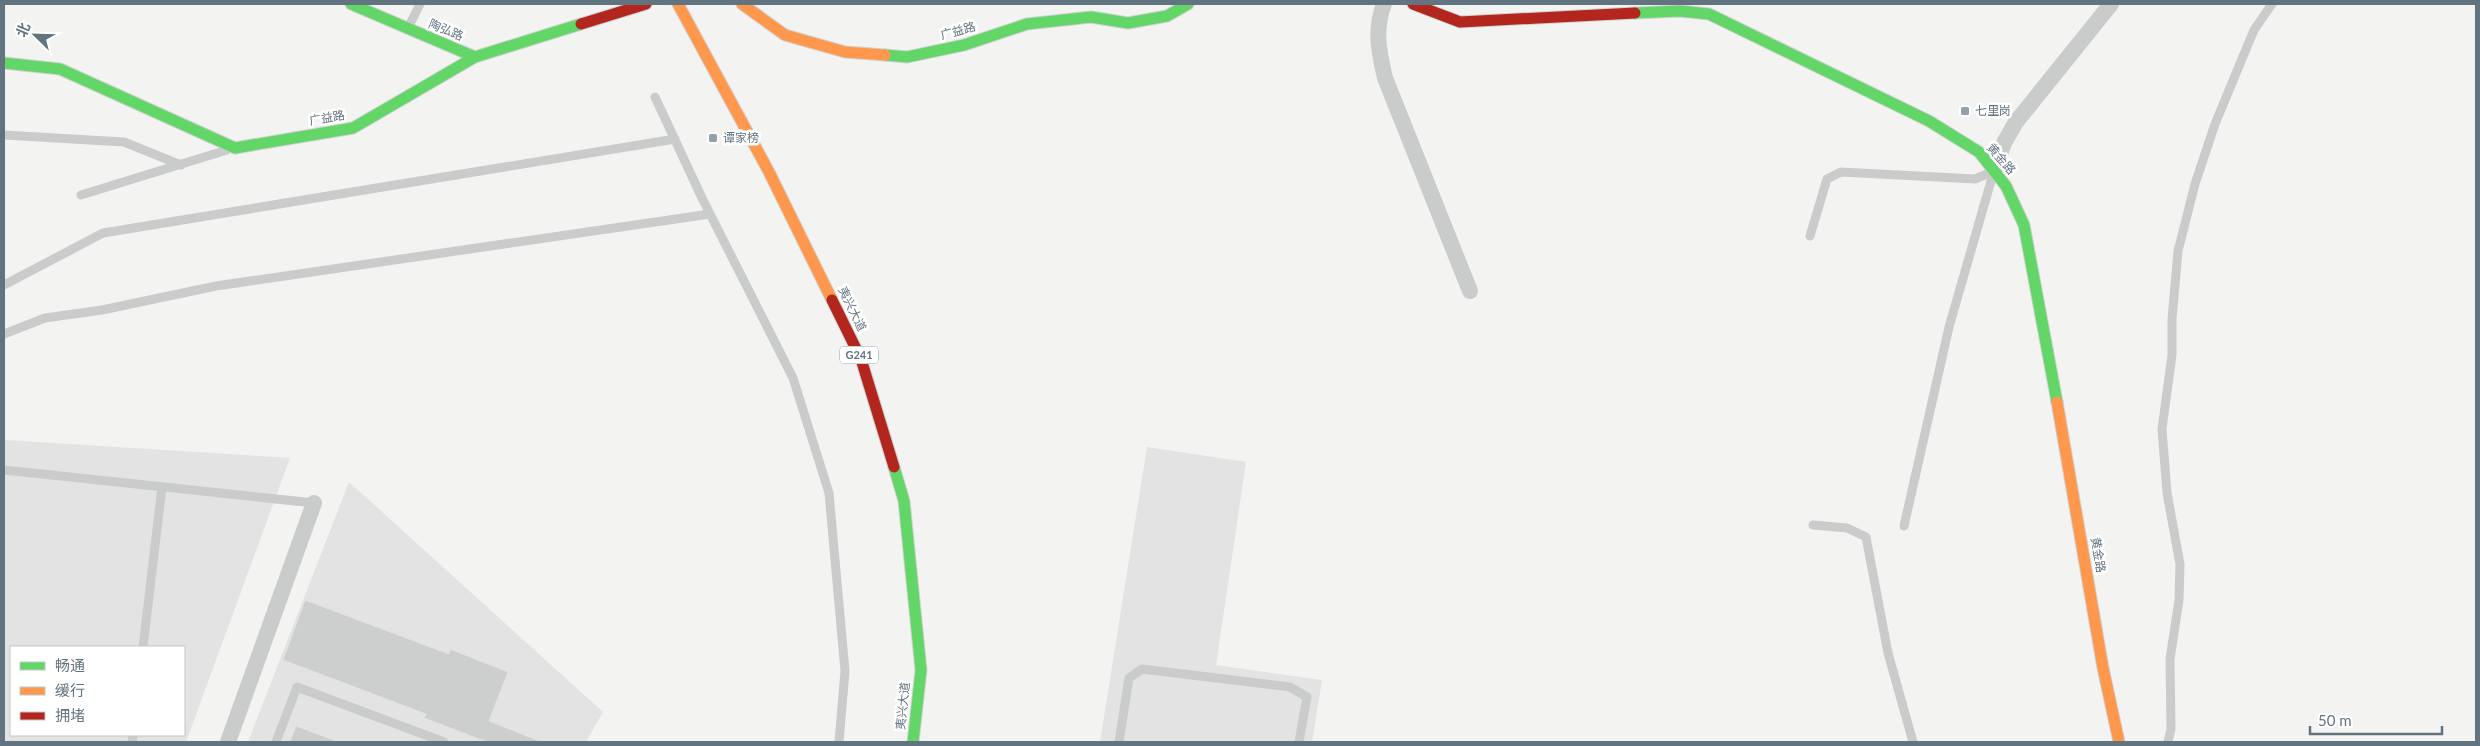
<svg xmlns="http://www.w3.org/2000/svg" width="2480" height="746" viewBox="0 0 2480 746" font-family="Lato,'Noto Sans SC',sans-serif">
  <rect width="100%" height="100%" fill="#f3f3f1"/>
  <path fill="#e2e3e2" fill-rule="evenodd" d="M4 440 290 458 186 742H4ZM11 647H184V735H11Z
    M1147 447 1246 462 1216 665 1322 680 1312 742H1100Z
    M349 482 603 712 587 740 589 742H248Z"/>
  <path fill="#cdcfce" stroke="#e2e2e1" d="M305 600 449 654 450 649 508 672 489 721 542 742H487L424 718 426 714 283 660Z
    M296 726 336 741V742H290Z"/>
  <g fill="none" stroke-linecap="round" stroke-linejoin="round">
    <g stroke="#d0d1d2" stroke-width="13">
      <path id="fast" d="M351 4 475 57
        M1635 13 1680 11 1709 14 1929 121 1979 152 2006 186 2024 225 2057 402
        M885 55 907 57 964 45 1027 24 1091 17 1128 23 1167 16 1188 4
        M4 63 60 69 235 148 353 128 475 57 581 24
        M894 467 904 501 921 670 913 742"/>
    </g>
    <g stroke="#d0d1d2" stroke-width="13">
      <path id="slow" d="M678 4 769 172 832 300
        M742 4 785 35 845 52 885 55
        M2057 402 2103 668 2119 742"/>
    </g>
    <g stroke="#d0d1d2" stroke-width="13">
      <path id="jam" d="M1413 4 1460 22 1635 13
        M581 24 646 4
        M832 300 861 359 894 467"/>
    </g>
    <path stroke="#cacccc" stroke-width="9" d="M408 28 420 4
      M655 97 702 198 793 378 829 493 845 671 839 742
      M4 135 124 142 181 165
      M81 195 227 150
      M1810 236 1827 179 1841 172 1975 179 1994 171
      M4 285 103 233 675 139
      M4 334 45 318 102 310 216 286 710 214
      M4 470 314 503
      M1813 525 1847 528 1866 537 1888 653 1913 742
      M1904 526 1949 327 1993 174
      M143 647 162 487
      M132 742 133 735
      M276 742 297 687 444 742
      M1119 742 1129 678 1142 669 1290 687 1307 697 1299 742
      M2168 742 2171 729 2170 659 2179 600 2180 564 2167 493 2162 429 2172 355V319L2178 251 2195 184 2215 124 2254 30 2272 4"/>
    <path stroke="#cacccc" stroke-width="16" d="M1384 4C1374 30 1379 52 1385 78L1470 291
      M1994 171 2004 143 2016 122 2111 4
      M228 742 314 503"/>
    <use href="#fast" stroke="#63d668" stroke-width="11"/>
    <use href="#slow" stroke="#ff974d" stroke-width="11"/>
    <use href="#jam" stroke="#b3261e" stroke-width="11"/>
  </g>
  <g fill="#95a0a8" stroke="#fff" stroke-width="2">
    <rect x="1960" y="106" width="10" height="10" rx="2.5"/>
    <rect x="708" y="133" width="10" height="10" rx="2.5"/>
  </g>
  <g text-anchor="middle" stroke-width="5" stroke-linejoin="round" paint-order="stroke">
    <rect fill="#fff" stroke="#929ea7" stroke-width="1" x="840" y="346.5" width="38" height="17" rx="4"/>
    <g font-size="11" font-weight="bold" fill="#637481">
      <text x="859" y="359">G241</text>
    </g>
    <g font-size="12" fill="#637481" stroke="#fff">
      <text transform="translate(446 30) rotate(23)" y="4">陶弘路</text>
      <text transform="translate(958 31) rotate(-15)" y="4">广益路</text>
      <text transform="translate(327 118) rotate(-10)" y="4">广益路</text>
      <text transform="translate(2001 159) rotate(49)" y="4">黄金路</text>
      <text transform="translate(852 309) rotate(64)" y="4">夷兴大道</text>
      <text transform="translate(2098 555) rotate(80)" y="4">黄金路</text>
      <text transform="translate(903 706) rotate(-84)" y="4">夷兴大道</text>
    </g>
    <g font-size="12" fill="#637481" stroke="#fff" text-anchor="start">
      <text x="1975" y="115">七里岗</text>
      <text x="723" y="142">谭家榜</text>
    </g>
  </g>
  <rect width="2480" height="746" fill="none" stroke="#637481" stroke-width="10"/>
  <rect x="10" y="646" width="175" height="90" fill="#ffffff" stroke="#c1c7cd"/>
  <rect x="20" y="662" width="25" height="8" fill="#63d668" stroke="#c1c7cd"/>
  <text x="55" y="671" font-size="15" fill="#637481">畅通</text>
  <rect x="20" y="687" width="25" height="8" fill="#ff974d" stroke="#c1c7cd"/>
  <text x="55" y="696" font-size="15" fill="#637481">缓行</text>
  <rect x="20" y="712" width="25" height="8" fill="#b3261e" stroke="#c1c7cd"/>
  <text x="55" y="721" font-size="15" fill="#637481">拥堵</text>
  <g transform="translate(35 35) rotate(293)" stroke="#ffffff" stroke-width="4" paint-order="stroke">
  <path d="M0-4L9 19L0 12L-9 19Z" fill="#637481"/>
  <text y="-8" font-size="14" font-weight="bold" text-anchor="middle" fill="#637481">北</text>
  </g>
  <path d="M2310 726v8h132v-8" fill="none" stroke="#637481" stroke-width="2.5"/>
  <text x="2318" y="726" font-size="15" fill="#637481" stroke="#ffffff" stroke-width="4" paint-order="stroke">50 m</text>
</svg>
